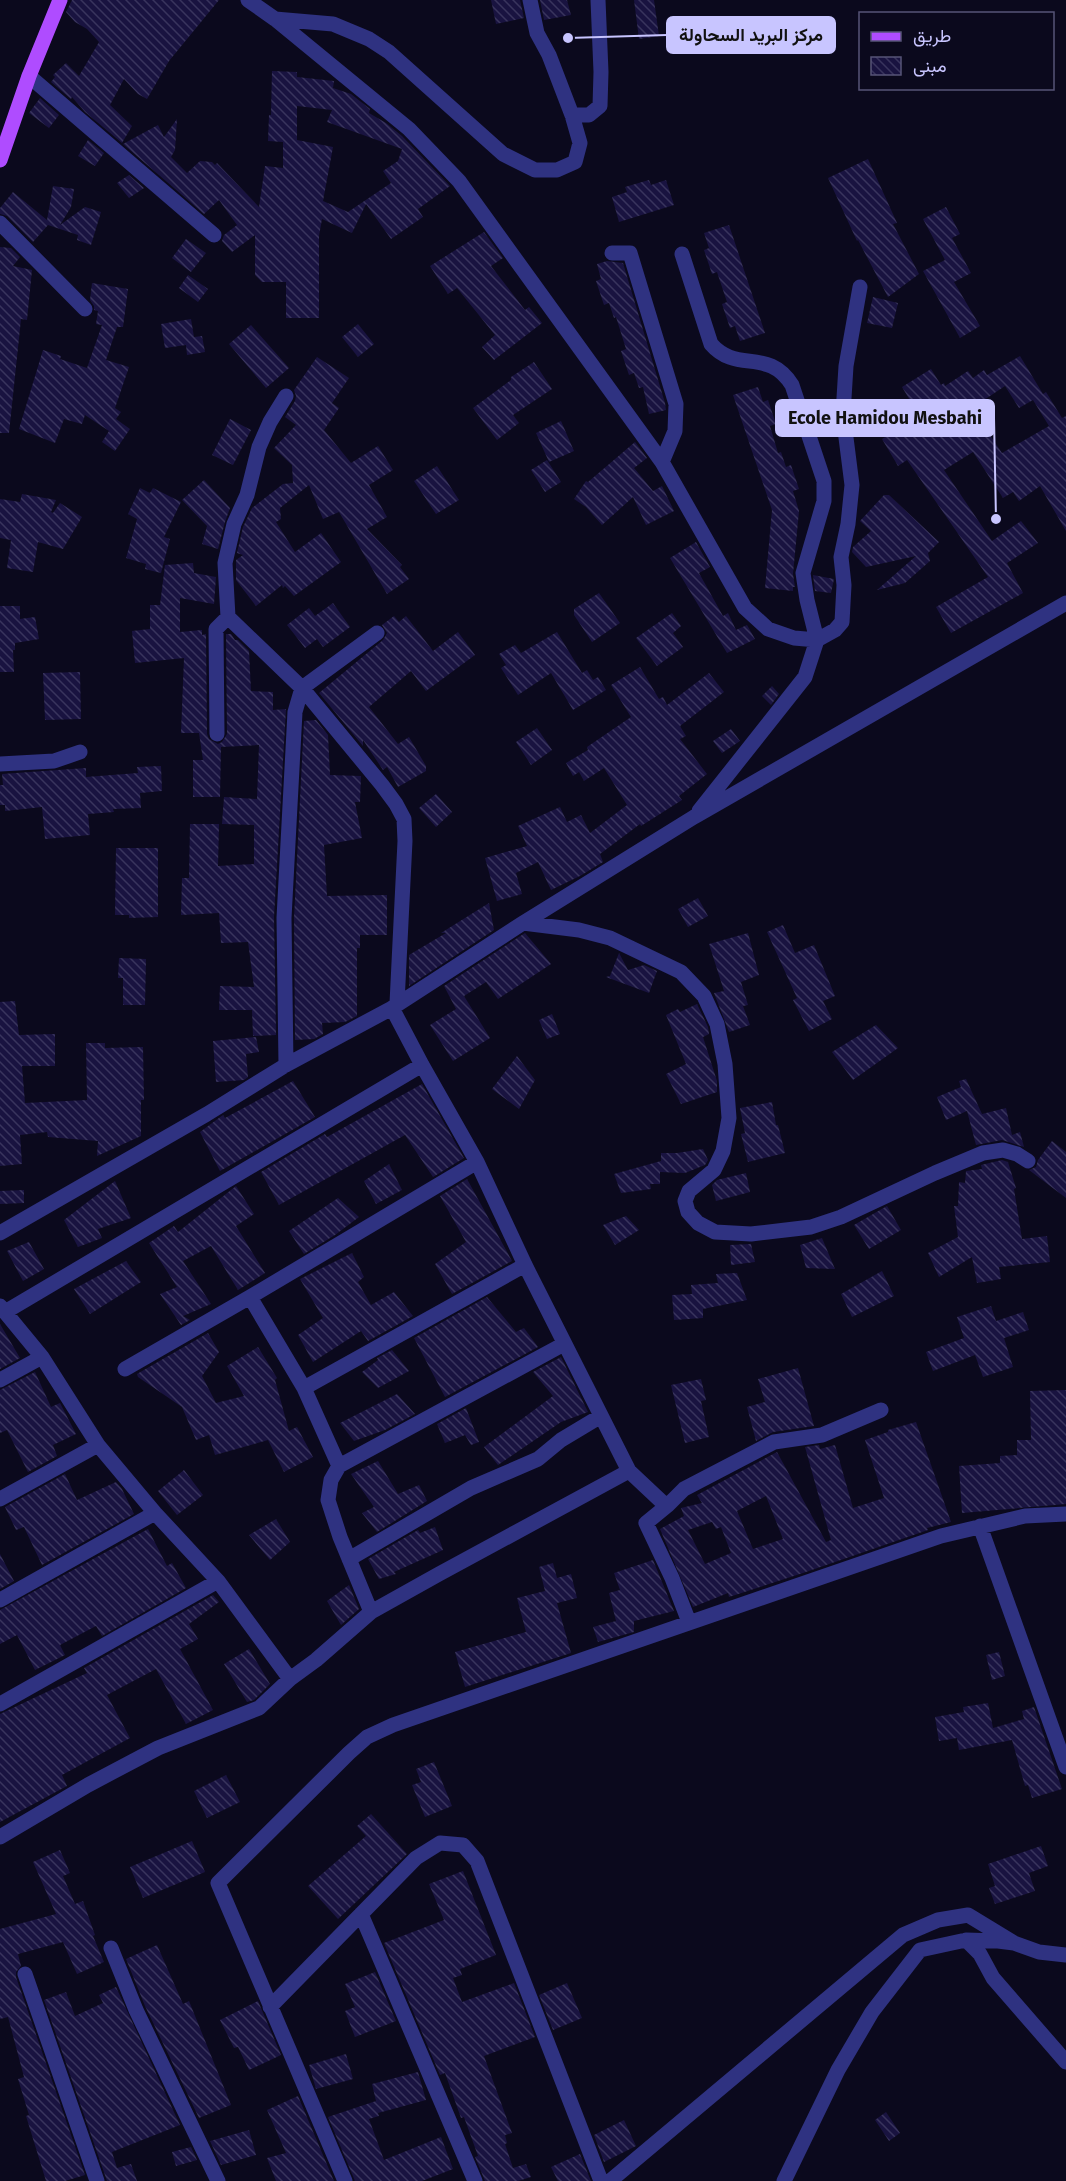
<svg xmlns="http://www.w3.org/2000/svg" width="1066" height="2181" viewBox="0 0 1066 2181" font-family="'Fira Sans',Vazirmatn,sans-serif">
  <defs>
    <pattern id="building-back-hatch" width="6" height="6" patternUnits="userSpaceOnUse" patternTransform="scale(1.5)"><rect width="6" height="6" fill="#191340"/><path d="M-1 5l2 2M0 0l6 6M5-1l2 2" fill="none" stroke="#39345d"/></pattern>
  </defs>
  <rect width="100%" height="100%" fill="#0b091d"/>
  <path fill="url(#building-back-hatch)" fill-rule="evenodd" d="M72 0H219L169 61 147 99 138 94 124 79 110 105 132 126 122 143 85 112 72 97 71 99 51 82 55 77 53 75 66 63 79 76 99 42 87 29 75 22 66 12Z
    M491 0H520L524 18 496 24Z
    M540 0H567L571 15 544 20Z
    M634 0H654L659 36 639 39Z
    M272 71 297 72V77L334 81 333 88 351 94 370 109 369 113 386 123 402 136 450 186 418 209 423 217 391 239 366 204 352 233 322 219 319 236V318H286V282H262L255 275V235L232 252 222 241 224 235 237 225 219 200 204 214 123 144 158 125 164 137 177 119 175 150 171 157 187 173 200 161 212 162 215 165 217 163 259 207 265 166 283 168V142L268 141 269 115H271ZM297 106 332 110 327 122 402 149 398 161 383 171 391 183 348 212 323 201 333 147 297 140Z
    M40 98 59 115 49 128 29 113Z
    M88 140 104 153 95 166 78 156Z
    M868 159 897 223 893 224 919 274 888 297 858 240 857 241 828 178Z
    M129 175 144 188 129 198 117 183Z
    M649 180 651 185 666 180 674 205 619 222 612 197 627 192 625 187Z
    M53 186 74 189 71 207 60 225 85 207 101 212 91 245 77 240 78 235 48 225 33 242 7 216 0 214V208L13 192 47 220Z
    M946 207 960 234 952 238 971 273 954 282 980 326 960 338 923 271 945 260 923 219Z
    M729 225 765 333 740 341 735 326 730 328 722 304 727 302 717 272 712 274 704 250 709 248 704 233Z
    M484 232 503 258 491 266 525 310 529 307 542 323 494 360 482 347 495 335 457 288 448 294 430 266Z
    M186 239 206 253 191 272 172 258Z
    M0 247 11 248 20 257 13 266 32 270 27 320 21 319 9 433H0Z
    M607 261 623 263 665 403 666 410 649 414 643 387 639 388 634 373 629 375 621 351 626 349 616 317 614 318 609 303 604 305 596 281 601 279 597 264Z
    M188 275 208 289 198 302 179 288Z
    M92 283 128 289 123 327H117L106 360 129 367 115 408 121 412 116 419 130 429 115 451 102 442 109 431 85 415 82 424 64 419 55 443 19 429 43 350 61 356 60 359 87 368 102 325 96 324 98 311 94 310V306L90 300Z
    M873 297 898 303 892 328 867 323Z
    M191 319 194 337 202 336 205 352 187 355 186 345 165 348 161 324Z
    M358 324 374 344 358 357 342 337Z
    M251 325 289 368 266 388 229 344Z
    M1020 356 1043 394 1046 392 1062 418 1066 416V531L1040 486 1019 501 1013 492 1003 498 973 452 944 470 992 541 1021 521 1038 543 1007 563 1023 593 951 633 936 607 988 577 907 460 898 466 882 439 915 419 907 405 911 402 902 387 931 369 941 385 944 383 945 386 968 371 973 378 984 370 987 375ZM1005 386 1019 408 1033 400 1049 426 1002 453 972 408Z
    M317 357 349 378 332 403 339 408 324 430 351 463 378 446 393 470 369 485 387 517 367 529 402 565 400 567 409 579 387 594 339 512 323 519 309 485 280 508 281 519 276 522 295 552 321 533 341 562 294 596 285 586 283 588 282 585 256 606 236 580V560L243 555 237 553 243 527 252 508 283 484 293 483 292 465 274 448 296 425 285 417 295 401 296 396 294 390Z
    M534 362 552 389 513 415 519 423 497 440 473 408 511 380V377Z
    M758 387 763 402 768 400 776 424 770 426 778 453 781 452 786 467 791 465 799 489 793 491 799 511 793 574 795 587H793V591L765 588 772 510 733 395Z
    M230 419 251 430 233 465 212 455Z
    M561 421 574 451 549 462 536 433Z
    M635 442 647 458 634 468 653 491 662 486 674 511 646 525 633 497 602 525 586 507 574 499 586 481 588 482Z
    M547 460 561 482 545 492 531 470Z
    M437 466 459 500 436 514 414 481Z
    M204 480 230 508 225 522 218 549 202 544 207 526 182 500Z
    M140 488 150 493 153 488 181 502 164 537 170 539 161 573 145 569 146 564 126 558 137 519 128 514Z
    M22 494 56 500 51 512 53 513 60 503 82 517 63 549 38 542 33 572 7 568 11 540 0 538V499L20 502Z
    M884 495H889L939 542 928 553 930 561 905 583 877 590 916 556 866 567 852 552 853 547 871 531 860 521Z
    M696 542 710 567 699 573 723 616 728 613 736 630 747 625 755 639 727 653 670 558Z
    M193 563 194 573 216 577 214 604 180 598V632L202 630V635L206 634 207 734 209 739 218 744 222 742 227 734 226 634H231L235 640H238L249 651 251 691 273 692V710L286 709 274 917 276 1035 253 1036 252 1010H219L220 986 254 987 248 942 221 943 219 913 181 915 182 878H189L190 824H219L218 866 254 864V825L222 824 224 797 257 799 259 745 221 747 220 797H193V760H203L199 733H181L184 658 135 663 132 631 150 629V605H160L165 565Z
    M813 575 834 579 831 593 815 591Z
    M599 593 620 623 592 642 574 615V609Z
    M333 603 350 627 323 647 317 639 305 648 287 625 309 608 315 616Z
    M0 606H20V619L35 617 39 639 15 643V650H13L14 672H0Z
    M672 613 681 626 673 633 683 647 657 666 636 638Z
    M394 616 399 622 406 616 433 651 458 632 475 655 426 691 411 671 369 707 398 744 409 737 426 766V771L398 787 387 767 383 770 363 740V746L319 693 383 640 387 633 382 625Z
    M557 632 582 673 587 670 593 680 598 677 606 690 573 710 551 673 518 695 501 668 506 665 499 654 515 645 521 653Z
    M640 667 659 699 663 697 667 705 709 673 724 692 680 726 686 736 680 739 707 774 679 796 682 800 641 826 640 824 600 854 603 862 580 876 551 890 538 862 516 873 522 894 497 901 485 858 527 846 518 826 560 807 567 822 581 815 590 833 627 805 604 768 584 781 579 772 573 776 566 763 588 750 587 747 631 717 611 685Z
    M80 672 81 719 45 720 43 673Z
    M772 686 779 694 771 705 762 696Z
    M316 720 328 735 330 775 361 776 360 802H355L362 838 324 845 327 896 387 895V935H360V948H357V1016L345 1022 322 1023 323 1034 314 1039 295 1040 294 918 304 721Z
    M537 728 552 750 531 765 516 742Z
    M731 729 740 741 722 753 713 741Z
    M161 766 162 791 140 793 141 808 113 809 114 812 88 814 90 835 45 839 42 807 5 811V805H0V785H3L2 774 86 768V777L138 773 137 767Z
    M436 794 452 812 436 827 419 808Z
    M116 848H158V917L129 918V915H115Z
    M698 898 708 916 688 927 678 909Z
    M489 903 494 930 409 986V955L446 933H441Z
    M783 925 795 953 814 945 835 996 823 1001 832 1019 809 1031 793 1000 797 998 767 932Z
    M525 933 551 964 498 999 486 982 464 996 490 1038 453 1061 430 1025 456 1009 444 986Z
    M748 933 759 975 741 982 748 1005 743 1006 750 1025 729 1032 714 993 724 991 709 944Z
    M619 953 628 970 644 965 657 971 649 993 606 977 610 976Z
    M119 958 146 959 145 1005H123V978H118Z
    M15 1001 19 1035 55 1034V1066H22L25 1103 87 1100 86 1043H105V1048L143 1047 144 1100H141V1136L97 1156 98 1141 48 1137 47 1132 20 1135 22 1164 0 1166V1002Z
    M697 1004 708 1027 709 1034 703 1037 717 1081V1092L681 1104 666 1074 686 1064 666 1015 678 1009 680 1012Z
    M552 1014 560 1034 547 1039 539 1020Z
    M876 1025 898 1048 853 1080 832 1052Z
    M256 1037 259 1052 246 1054 248 1077 244 1080 216 1082 213 1041Z
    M517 1056 535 1080 519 1109 492 1089Z
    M966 1079 982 1114 1006 1108 1012 1135 1020 1132 1024 1147 1002 1140 976 1145 967 1111 946 1120 937 1097 961 1087 959 1081Z
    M293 1081 315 1117 220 1171 200 1132 223 1115 225 1118Z
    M422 1084 464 1158 433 1177 405 1135 279 1205 261 1172 325 1134 327 1137Z
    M772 1102 776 1125H778L785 1153 748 1162 741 1134 745 1133 740 1108Z
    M1052 1141 1066 1152V1198L1029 1170 1036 1167 1038 1160Z
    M703 1149 708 1160 705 1165 685 1173 660 1172V1184H650L651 1189 621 1193 614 1174 661 1161V1153H677Z
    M1002 1160 1008 1162 1016 1188 1014 1189 1022 1239 1047 1236 1050 1262 999 1267 1001 1279 977 1283 972 1257 939 1277 928 1253 958 1237 954 1206H958L959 1182 965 1183 966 1171 982 1169 981 1165Z
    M389 1164 402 1190 376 1204 364 1181Z
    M746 1173 750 1192 716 1201 712 1185 717 1180Z
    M467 1179 512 1261 452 1294 435 1264 466 1242 440 1196Z
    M115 1181 131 1218 98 1229 102 1238 78 1247 64 1220Z
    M236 1186 254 1214 236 1226 265 1273 238 1290 211 1246 183 1261 211 1304 183 1316 190 1320 181 1325 160 1294 177 1287 149 1243 174 1226 178 1232Z
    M24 1190V1203L0 1204V1191Z
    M338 1198 359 1217 335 1235 304 1254 289 1231Z
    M887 1206 901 1230 869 1249 854 1225Z
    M626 1216 639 1230 615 1245 603 1225Z
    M822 1238 835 1269 806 1268 800 1245Z
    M29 1242 44 1269 23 1281 7 1251Z
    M751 1244 755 1262 731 1265 730 1245Z
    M352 1253 364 1277 358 1282 371 1305 394 1292 413 1316 368 1341 361 1331 313 1362 298 1335 323 1318 300 1279Z
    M126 1261 141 1282 90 1314 74 1289Z
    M882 1271 894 1296 852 1317 841 1294Z
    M737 1273 747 1300 703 1309V1318L674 1320 672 1295 692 1294 691 1285 718 1283 716 1274Z
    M487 1297 516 1332 524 1328 538 1347 445 1397 414 1338Z
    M991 1306 996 1321 1023 1312 1029 1330 1004 1338 1013 1367 983 1377 975 1355 933 1371 926 1352 964 1338 957 1317Z
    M0 1324 20 1358 0 1369Z
    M208 1333 219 1352 202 1376 216 1403 244 1396 227 1366 258 1347 277 1378 275 1380 289 1431 297 1427 313 1457 284 1472 268 1440 215 1455 209 1435 196 1440 182 1407 138 1377 137 1374Z
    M392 1350 409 1371 378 1388 362 1372 378 1360 377 1358Z
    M561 1357 588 1412 561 1422 498 1465 484 1447 553 1396 533 1372Z
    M798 1368 814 1426 773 1432 756 1441 747 1407 765 1402 758 1379Z
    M35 1372 51 1407 60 1403 76 1434 53 1445 57 1456 28 1472 7 1430 0 1433V1390Z
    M701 1379 706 1400 701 1401 709 1437 685 1443 671 1385Z
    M1066 1390V1504L962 1513 959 1466 1000 1463V1456L1017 1455V1440H1031L1030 1391Z
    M397 1394 415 1414 385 1430 354 1441 340 1423Z
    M466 1408 479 1442 471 1445 465 1435 445 1443 437 1424Z
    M916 1422 951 1522 927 1528 928 1530 803 1573 729 1597 728 1593 693 1607 660 1529 684 1516 681 1508 702 1503 697 1495 777 1452 826 1542 831 1540 805 1447 819 1445 820 1449 835 1445 853 1508 884 1498 865 1440 888 1432V1430ZM766 1496 783 1539 753 1549 737 1511ZM712 1522 716 1529 721 1527 731 1553 705 1564 688 1530Z
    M378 1461 398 1494 419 1485 427 1501 377 1532 362 1513 374 1507 351 1474Z
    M184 1470 203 1495 177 1515 158 1491Z
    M65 1474 77 1500 116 1482 122 1489 134 1514 42 1565 24 1527 16 1530 5 1507Z
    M276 1519 290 1542 270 1560 249 1535Z
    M435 1527 443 1550 394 1572 396 1574 379 1579 368 1559 418 1530 420 1533Z
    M148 1529 167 1566 172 1563 186 1588 102 1636 96 1626 60 1645 65 1655 35 1670 17 1635 0 1644V1610Z
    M0 1554 14 1581 0 1589Z
    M653 1560 674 1611 634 1621V1632L598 1642 593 1627 616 1621 609 1593 620 1590 614 1573Z
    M553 1563 557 1578 571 1574 577 1598 557 1603 571 1653 465 1687 455 1652 526 1632 517 1598 545 1591 539 1567Z
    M349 1585 359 1609 341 1625 327 1601Z
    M213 1595 219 1602 189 1624 198 1639 180 1649 213 1710 186 1724 156 1669 107 1695 130 1738 62 1775 67 1786 0 1822V1714L87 1673 84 1668Z
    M249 1649 270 1684 254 1700 247 1702 224 1664Z
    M999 1652 1005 1676 992 1680 986 1655Z
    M988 1703 993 1728 1024 1719 1022 1711 1034 1707 1062 1789 1032 1798 1028 1785 1025 1786 1012 1740 959 1750 957 1738 939 1741 935 1717 964 1712 963 1707Z
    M434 1762 452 1806 425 1817 412 1785 421 1782 416 1769Z
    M226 1775 240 1802 207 1818 194 1791Z
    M371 1814 407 1854 338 1919 308 1886 366 1836 357 1826Z
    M192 1841 205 1872 143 1898 130 1867Z
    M1041 1846 1048 1866 1029 1873 1035 1891 995 1904 989 1888 995 1886 988 1864Z
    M60 1850 70 1873 63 1876 75 1904 83 1901 95 1935 93 1936 104 1962 77 1974 63 1942 18 1954 21 1966 16 1972V1977L85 2175 65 2181H46L26 2116 29 2115 18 2079 24 2077 8 2017 0 2019V1929L56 1914 33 1862Z
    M463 1871 496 1955 460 1969 462 1975 453 1978 462 2002 514 1983 535 2037 484 2056 512 2133 505 2135 507 2143 505 2144 513 2168 526 2164 531 2177 518 2181H485L475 2157 478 2156 464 2117 461 2118 445 2073 440 2075 384 1943 444 1920 429 1884Z
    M157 1945 183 2004 189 2001 231 2105 199 2118 145 2006 126 1959Z
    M375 1972 396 2021 355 2037 345 2011 355 2007 345 1984Z
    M567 1983 582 2018 553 2030 539 1995Z
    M116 1987 180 2125 112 2152 117 2168 131 2164 137 2181H107L44 2000 66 1992 75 2016 103 2003 99 1995Z
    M258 2001 281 2055 249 2070 238 2047 234 2048 220 2020Z
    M346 2054 353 2079 316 2089 309 2065Z
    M418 2072 426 2100 378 2113 379 2116 369 2119 384 2160 441 2137 453 2169 422 2181H355L328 2117 376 2101 372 2084Z
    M298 2096 334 2181H276L267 2158 286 2153 267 2110Z
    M886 2112 900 2133 889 2141 875 2120Z
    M624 2120 636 2146 604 2162 594 2135Z
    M249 2130 256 2155 221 2165 210 2141Z
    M191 2147 197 2160 176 2166 172 2152Z
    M580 2154 591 2181H558L551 2167Z"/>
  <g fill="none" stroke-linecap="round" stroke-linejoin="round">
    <path stroke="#2f3281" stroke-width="15" d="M248 0 275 19 333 24 369 39 389 52 503 154 535 170H557L575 162 580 143 572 115 549 55 537 33 530 0
      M275 19 409 129 459 181 662 462 745 608 768 629 794 638 817 640 805 677 699 811
      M29 76 214 235
      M572 115H589L600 106 601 72 598 0
      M0 223 85 309
      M612 253H630L676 404 675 431 662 462
      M682 254 711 344C737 374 768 347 792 385L824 481V501L803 573 807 600 817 640 835 630 842 622 844 585 841 557 848 524 852 485 843 414 846 366 860 287
      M286 396 270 422 259 447 247 495 234 524 225 563 228 617 302 688 382 785 396 804 404 819 405 841 397 1003
      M217 734 216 629 228 617
      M0 764 54 761 80 752
      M523 923 579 930 610 938 681 972 704 996 717 1024 725 1064 729 1118 723 1151 714 1170 689 1191 685 1201 688 1212 698 1223 715 1232 751 1234 811 1227 841 1217 935 1173 983 1153 1003 1150 1017 1154 1028 1161
      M392 1008 422 1065 477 1162 525 1265 629 1471 662 1502 668 1505
      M286 1065 284 918 295 712 302 688 377 633
      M0 1233 207 1114 286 1065 392 1008 523 923 694 817 1066 603
      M250 1297 304 1388 339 1466 331 1480 328 1500 340 1537 371 1612
      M0 1306 42 1357 98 1445 155 1513 218 1581 290 1679 316 1660 371 1612 439 1574 629 1471
      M5 1312 422 1065
      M125 1369 250 1297 477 1162
      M0 1380 42 1357
      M304 1388 525 1265
      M339 1466 564 1344
      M0 1499 98 1445
      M980 1526 1066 1767
      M349 1559 471 1488 538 1459 561 1440 601 1416
      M0 1600 155 1513
      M689 1622 672 1578 646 1523 668 1505 684 1489 774 1442 822 1435 881 1410
      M0 1704 218 1581
      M0 1837 88 1785 158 1748 259 1708 290 1679
      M361 1914 475 2181
      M966 1940 980 1954 993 1978 1066 2062
      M111 1948 136 2010 218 2181
      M25 1974 97 2181
      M270 2007 416 1858 440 1843 463 1845 477 1861 601 2181
      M345 2181 218 1883 349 1753 367 1737 393 1725 941 1536 1025 1516 1066 1514
      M610 2181 903 1935 938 1920 968 1915 1014 1943
      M784 2181 838 2070 872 2012 920 1950 966 1940 998 1941 1014 1943 1039 1952 1066 1955"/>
    <path stroke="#af4cff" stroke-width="15" d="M0 160 29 76 60 0"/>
  </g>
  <path fill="none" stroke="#c8c5ff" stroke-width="2" d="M568 38L667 35M996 519L994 418"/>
  <g fill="#c8c5ff" stroke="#0b091d" stroke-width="2">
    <circle cx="568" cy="38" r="6"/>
    <circle cx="996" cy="519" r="6"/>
  </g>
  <g fill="#c8c5ff" stroke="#c8c5ff" stroke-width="2">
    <rect x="667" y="17" width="168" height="36" rx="6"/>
    <rect x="776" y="400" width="218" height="36" rx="6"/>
  </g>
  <g font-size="18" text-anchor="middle" font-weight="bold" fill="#111">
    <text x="751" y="41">مركز البريد السحاولة</text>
    <text x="885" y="424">Ecole Hamidou Mesbahi</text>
  </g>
  <rect x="859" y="12" width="195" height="78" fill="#0b091d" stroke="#575477" stroke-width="1.5"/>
  <rect x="871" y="32" width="30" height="9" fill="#af4cff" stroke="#575477" stroke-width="1.5"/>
  <text x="913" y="42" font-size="18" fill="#c8c5ff">طريق</text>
  <rect x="871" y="57" width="30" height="18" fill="url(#building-back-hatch)" stroke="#575477" stroke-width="1.5"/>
  <text x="913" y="72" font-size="18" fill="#c8c5ff">مبنى</text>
</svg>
